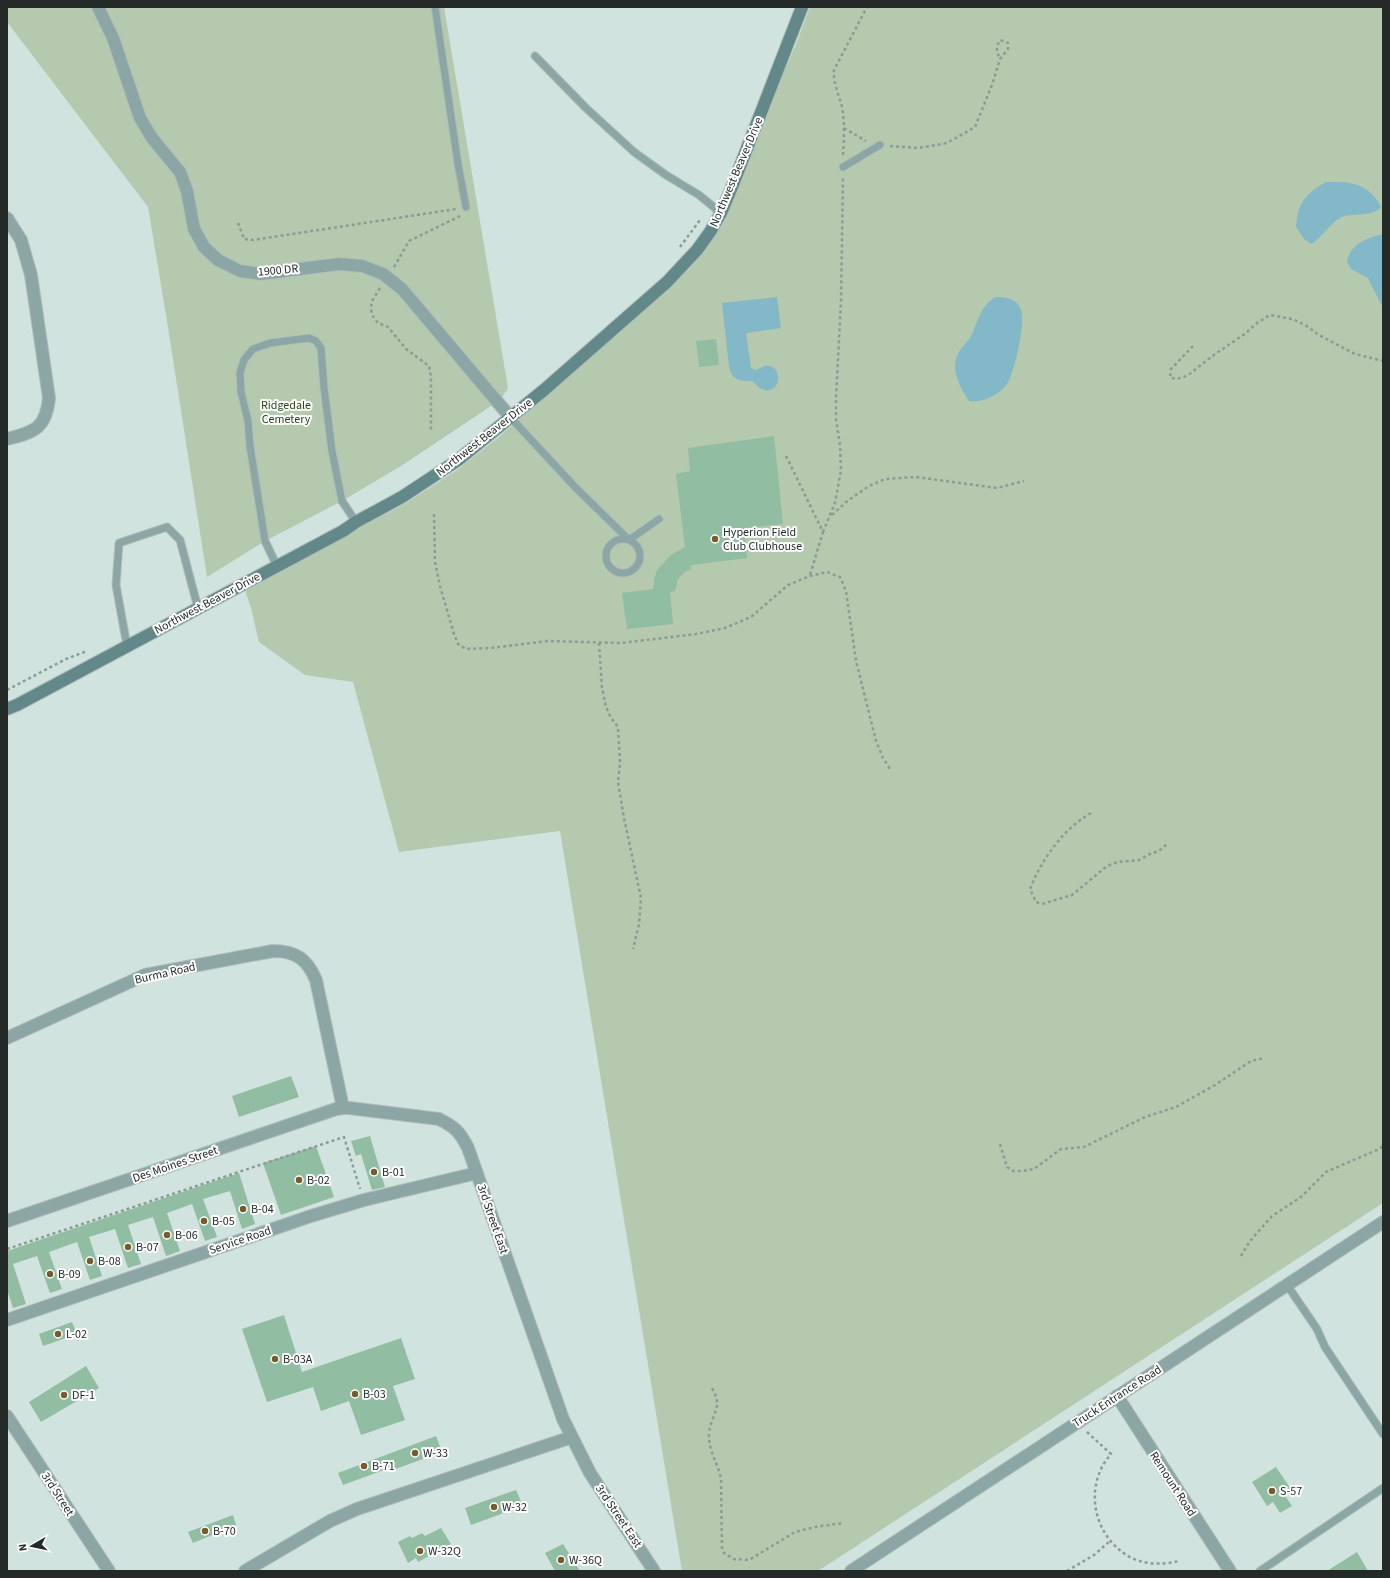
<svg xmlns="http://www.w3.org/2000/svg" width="1390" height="1578" viewBox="0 0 1390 1578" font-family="'Source Sans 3',sans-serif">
  <rect width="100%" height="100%" fill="#d1e3de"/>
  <path fill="#b4c9ad" d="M7 7H444L508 388 500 400 401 466 342 501 265 541 207 577 167 321 148 207 7 22Z
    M810 7H1383V1203L818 1571H682L560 831 399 852 353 682 305 675 259 642 251 608 245 590 406 503 457 470 499 437 689 269 715 232 732 204 778 84 795 47Z"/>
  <path fill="#82b8c8" d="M1326 182C1349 181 1370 184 1381 207 1371 217 1358 213 1345 216 1333 219 1323 236 1312 244L1305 240 1296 227C1298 203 1305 194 1326 182Z
    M1383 234V308L1368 278 1351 269 1347 262C1350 244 1367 238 1383 234Z
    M777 297 781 328 746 333 751 368 756 370C759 369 761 367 764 366 785 362 781 398 762 389 758 388 756 383 752 381 741 382 732 380 729 367L722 303Z
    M996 297C1006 297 1018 299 1021 310 1026 323 1014 373 1007 384 999 395 982 403 969 401 960 388 949 367 959 352 963 345 970 340 973 332 979 318 982 304 996 297Z"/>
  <path fill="#91bda2" d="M716 339 719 365 699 367 696 341Z
    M774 436 783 524 744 528 747 558 691 565V570L686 571 678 579 675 591 670 592 673 624 627 629 622 593 653 589 654 580 657 570 671 555 685 547 676 474 690 471 688 448Z
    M291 1076 299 1097 239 1117 232 1096Z
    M370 1136 385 1187 372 1190 361 1154 356 1156 351 1141Z
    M316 1146 334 1197 281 1215 263 1163Z
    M239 1173 255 1224 242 1229 230 1191 203 1199 217 1237 205 1241 192 1204 167 1213 180 1251 166 1256 153 1217 128 1225 141 1264 128 1268 115 1229 89 1237 102 1276 90 1280 77 1242 49 1252 62 1289 50 1293 37 1256 13 1264 26 1304 13 1308 7 1290V1251Z
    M284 1315 302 1372 401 1338 415 1379 393 1386 405 1420 361 1435 349 1401 321 1411 313 1387 267 1402 242 1329Z
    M72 1322 77 1334 43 1346 39 1334Z
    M86 1366 99 1388 41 1422 29 1402Z
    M436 1436 442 1452 393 1470 392 1467 343 1485 338 1473Z
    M1276 1467 1291 1489 1284 1494 1292 1506 1280 1513 1273 1502 1267 1506 1252 1482Z
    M516 1490 523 1506 471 1525 465 1508Z
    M233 1515 236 1525 193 1543 188 1532Z
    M441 1528 451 1544 418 1562 416 1558 408 1563 398 1542 410 1536 412 1538 422 1533 425 1536Z
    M563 1544 580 1571H555L545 1553Z
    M1357 1552 1368 1571H1327Z"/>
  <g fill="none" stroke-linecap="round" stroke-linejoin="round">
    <g stroke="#aebeba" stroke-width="9">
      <path id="lane" d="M435 7 458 164 466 207
        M535 56 586 108 634 152 666 175 699 195 721 213
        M843 167 880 145
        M511 418 575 487 629 540 659 519
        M606 556a17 17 0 1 1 34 0a17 17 0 1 1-34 0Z
        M277 566 265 541 250 446 248 421 241 392 240 373 244 360 253 349 270 343 309 338 316 341 321 348 324 388 332 451 342 501 356 522
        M127 646 116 585 119 543 167 527 180 540 198 608
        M1287 1285 1317 1329 1325 1347 1383 1434
        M1260 1571 1383 1488"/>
    </g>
    <g stroke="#aebeba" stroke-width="14">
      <path id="street" d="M98 7 113 38 140 118 152 138 180 172 187 191 194 229 204 247 218 260 240 271 261 274 339 264 362 266 383 274 402 289 511 418
        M7 218 21 240 31 275 49 398C46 428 35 432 7 439
        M7 1038 145 975 273 951C296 951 307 959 316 980L343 1108H349L439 1119C455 1127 460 1132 468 1148L563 1419 590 1473 654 1571
        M7 1221 336 1109 343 1108
        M7 1320 311 1216 364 1200 477 1173
        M1117 1396 1230 1571
        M7 1416 109 1571
        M245 1571 330 1521 357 1509 572 1437
        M851 1571 1383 1222"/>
    </g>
    <g stroke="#aebeba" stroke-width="14">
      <path id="secondary" d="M7 709 17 705 343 531 356 522 402 497 458 460 544 390 667 282 697 250 710 232 721 213 732 187 802 7"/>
    </g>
    <path stroke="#8d9b97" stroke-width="2.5" stroke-dasharray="3 3" stroke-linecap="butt" d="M844 128 866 141
      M890 146 919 148 947 143 975 127 992 85 1000 59 1008 49V43L1000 40C996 47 996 51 1000 59
      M843 155C844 139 845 123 842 107 839 95 833 83 834 70L867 7
      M238 223 244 239 253 240 456 209
      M680 247 700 220
      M394 267 409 241 460 216
      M380 288 372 301 371 308 372 315 378 323 388 327 406 349 429 366 431 376V431
      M1193 346 1171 369 1170 377 1175 379 1184 377 1191 373 1211 357 1246 333 1257 323 1270 315 1292 319 1305 325 1319 335 1355 354 1383 361
      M786 456 823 532 810 575
      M434 514 435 562 440 586 454 634 458 644 466 649 491 648 547 641 621 643 696 634 725 628 751 617 788 585 810 576 827 572 840 577 846 591 856 661 876 741 883 758 890 769
      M832 515 846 502 869 486 885 479 916 477 997 488 1024 481
      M823 532 835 503 841 470 840 445 836 419V397L841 302 843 176
      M599 643 602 688 606 707 611 718 618 727 620 763 618 782 624 818 641 898 639 924 633 949
      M7 690 66 659 87 651
      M1091 813C1062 830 1042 859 1030 889L1036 902 1042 904 1072 895 1107 866 1118 862 1139 860 1150 854 1159 851 1168 843
      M1000 1144 1007 1167 1013 1171H1023L1034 1169 1061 1149 1084 1147 1145 1117 1176 1107 1215 1085 1251 1061 1265 1058
      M7 1249 344 1137 360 1189
      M1241 1256 1250 1241 1272 1216 1301 1197 1326 1172 1379 1149 1383 1146
      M712 1388C724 1409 711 1413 709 1434 708 1450 718 1463 721 1479L722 1548 724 1553 734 1559 749 1560 795 1532 815 1527 843 1523
      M1087 1432 1111 1454C1083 1486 1093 1535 1128 1556 1143 1565 1163 1565 1179 1561
      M1067 1571 1094 1555 1110 1541"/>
    <use href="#lane" stroke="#8ca5a5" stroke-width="7"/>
    <use href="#street" stroke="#8ca5a5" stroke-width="12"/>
    <use href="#secondary" stroke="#638889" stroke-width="12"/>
  </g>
  <g fill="#765b2e" stroke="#fff" stroke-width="1.5">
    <circle cx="715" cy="539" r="4"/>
    <circle cx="374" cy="1172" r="4"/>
    <circle cx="299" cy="1180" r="4"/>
    <circle cx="243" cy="1209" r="4"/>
    <circle cx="204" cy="1221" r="4"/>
    <circle cx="167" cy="1235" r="4"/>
    <circle cx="128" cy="1247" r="4"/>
    <circle cx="90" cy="1261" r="4"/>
    <circle cx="50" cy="1274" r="4"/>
    <circle cx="58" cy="1334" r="4"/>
    <circle cx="275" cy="1359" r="4"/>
    <circle cx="355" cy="1394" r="4"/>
    <circle cx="64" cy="1395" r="4"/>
    <circle cx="415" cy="1453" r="4"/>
    <circle cx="364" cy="1466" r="4"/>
    <circle cx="1272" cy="1491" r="4"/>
    <circle cx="494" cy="1507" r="4"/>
    <circle cx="205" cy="1531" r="4"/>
    <circle cx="420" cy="1551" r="4"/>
    <circle cx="561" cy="1560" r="4"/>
  </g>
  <g text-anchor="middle" stroke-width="4" stroke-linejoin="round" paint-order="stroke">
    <g font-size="12" fill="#232a28" stroke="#fff">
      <text transform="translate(736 172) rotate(-67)" y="4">Northwest Beaver Drive</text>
      <text transform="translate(278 270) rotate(-5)" y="4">1900 DR</text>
      <text transform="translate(484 437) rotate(-38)" y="4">Northwest Beaver Drive</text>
      <text transform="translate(207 603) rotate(-28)" y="4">Northwest Beaver Drive</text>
      <text transform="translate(165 973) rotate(-13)" y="4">Burma Road</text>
      <text transform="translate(175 1164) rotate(-19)" y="4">Des Moines Street</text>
      <text transform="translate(493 1219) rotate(71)" y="4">3rd Street East</text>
      <text transform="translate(240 1240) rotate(-19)" y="4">Service Road</text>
      <text transform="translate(1117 1396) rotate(-33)" y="4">Truck Entrance Road</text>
      <text transform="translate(1173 1484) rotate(57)" y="4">Remount Road</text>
      <text transform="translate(58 1494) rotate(57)" y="4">3rd Street</text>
      <text transform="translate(619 1516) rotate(56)" y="4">3rd Street East</text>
    </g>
    <g font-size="12" fill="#214613" stroke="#fff">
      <text x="286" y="409">Ridgedale<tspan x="286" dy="14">Cemetery</tspan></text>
    </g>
    <g font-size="12" fill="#232a28" stroke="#fff" text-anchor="start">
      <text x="723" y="536">Hyperion Field<tspan x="723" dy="14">Club Clubhouse</tspan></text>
      <text x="382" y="1176">B-01</text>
      <text x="307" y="1184">B-02</text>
      <text x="251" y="1213">B-04</text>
      <text x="212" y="1225">B-05</text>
      <text x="175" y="1239">B-06</text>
      <text x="136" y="1251">B-07</text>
      <text x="98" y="1265">B-08</text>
      <text x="58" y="1278">B-09</text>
      <text x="66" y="1338">L-02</text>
      <text x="283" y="1363">B-03A</text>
      <text x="363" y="1398">B-03</text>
      <text x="72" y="1399">DF-1</text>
      <text x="423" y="1457">W-33</text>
      <text x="372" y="1470">B-71</text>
      <text x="1280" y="1495">S-57</text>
      <text x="502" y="1511">W-32</text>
      <text x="213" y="1535">B-70</text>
      <text x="428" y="1555">W-32Q</text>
      <text x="569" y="1564">W-36Q</text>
    </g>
  </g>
  <rect width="1390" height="1578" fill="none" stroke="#232a28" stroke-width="16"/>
  <g transform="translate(32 1546) rotate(261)" stroke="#ffffff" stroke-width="3" paint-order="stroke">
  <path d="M0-3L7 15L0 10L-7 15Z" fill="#232a28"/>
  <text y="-6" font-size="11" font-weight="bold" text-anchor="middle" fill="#232a28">N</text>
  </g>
</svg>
